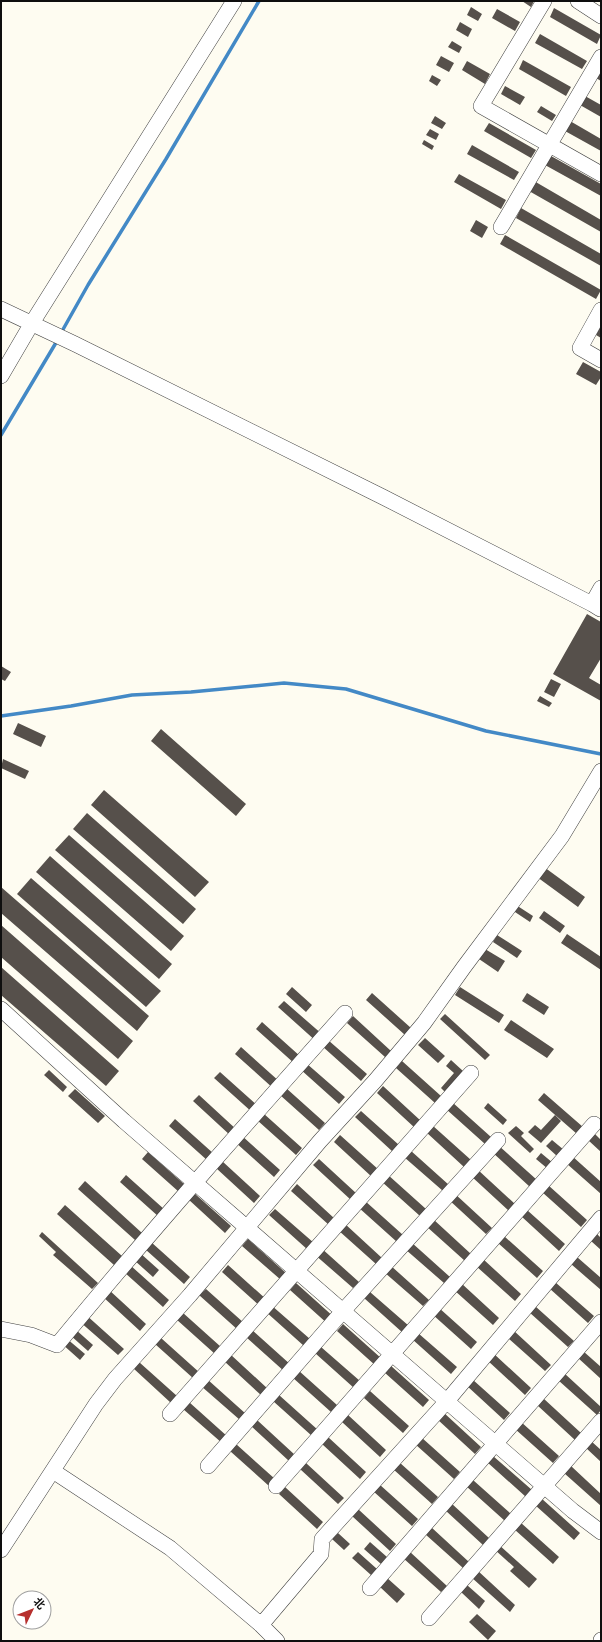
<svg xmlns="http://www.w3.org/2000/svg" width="602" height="1642" viewBox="0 0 602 1642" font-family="Georgia,'Noto Sans SC',serif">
  <rect width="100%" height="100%" fill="#fefcf1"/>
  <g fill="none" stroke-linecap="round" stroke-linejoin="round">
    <path stroke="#4389c6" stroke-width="3.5" d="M61 333 88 285 166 159 259 1
      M1 435 57 341
      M1 716 71 706 132 695 191 692 284 683 346 689 486 731 601 754"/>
  </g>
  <path fill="#56504b" d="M522 1H534L531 7Z
    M471 7 482 14 478 21 467 15Z
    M554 8 601 35 597 44 550 17Z
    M497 9 520 22 515 31 492 18Z
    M460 22 472 29 468 37 456 30Z
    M540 34 587 61 582 69 535 43Z
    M452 41 462 47 459 53 448 47Z
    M441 56 454 63 449 72 436 65Z
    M523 60 571 87 566 96 519 69Z
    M467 61 490 74 485 84 462 70Z
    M601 69V81L596 78Z
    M432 75 441 80 437 86 429 81Z
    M505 86 525 97 520 105 501 94Z
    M585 96 601 105V117L580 105Z
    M541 106 556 115 552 121 537 112Z
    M435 116 446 123 442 129 431 123Z
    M570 121 601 139V151L565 131Z
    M489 123 536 150 531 158 484 131Z
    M430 129 439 134 436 140 426 135Z
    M424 140 434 146 432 150 422 144Z
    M472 145 519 172 514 180 467 154Z
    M551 156 601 184V196L545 165Z
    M459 174 506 200 501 209 454 182Z
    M534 181 601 220V232L529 191Z
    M521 208 601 254V266L516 218Z
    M476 220 488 227 482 238 470 231Z
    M505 235 601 290 596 299 500 244Z
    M601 325V338L596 335Z
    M583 362 601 372V377L596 385 576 374Z
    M587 614 601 622V658L589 678 601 685V701L553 674Z
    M1 666 11 672 5 681 1 679Z
    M551 679 561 684 554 697 544 692Z
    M540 696 552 703 549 707 537 701Z
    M18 723 46 736 41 747 13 734Z
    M161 729 246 804 236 816 151 741Z
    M3 759 29 771 25 779 1 768Z
    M104 790 209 882 195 897 91 805Z
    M87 813 196 909 183 924 73 829Z
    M69 835 184 936 171 951 55 850Z
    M50 856 172 964 159 979 36 872Z
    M544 867 585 897 578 907 537 877Z
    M31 878 161 991 146 1007 17 894Z
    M1 887 149 1016 137 1031 1 913Z
    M516 905 533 916 530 922 512 910Z
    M544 911 565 926 560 933 539 918Z
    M1 925 133 1041 118 1059 1 957Z
    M567 934 601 957V970L561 943Z
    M497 935 522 951 517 958 493 942Z
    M485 949 505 961 498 972 479 959Z
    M1 967 119 1071 106 1086 1 995Z
    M292 987 312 1005 306 1012 286 994Z
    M460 987 504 1015 499 1023 455 995Z
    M372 993 411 1028 405 1035 366 1000Z
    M527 993 549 1007 544 1015 522 1001Z
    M284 1001 323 1035 317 1042 278 1007Z
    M445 1014 490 1055 485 1060 440 1019Z
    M353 1016 391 1051 385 1057 347 1023Z
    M511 1020 554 1049 547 1058 504 1030Z
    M262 1022 301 1057 295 1064 256 1029Z
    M425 1038 445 1056 438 1063 418 1045Z
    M328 1040 367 1074 361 1081 322 1046Z
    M241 1047 280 1082 274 1089 235 1054Z
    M451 1060 463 1071 445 1092 441 1088 454 1073 446 1066Z
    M402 1061 441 1096 435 1103 396 1068Z
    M306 1063 345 1097 339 1104 300 1069Z
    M49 1070 67 1087 63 1092 44 1075Z
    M220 1072 259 1107 253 1113 214 1078Z
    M383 1086 421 1121 415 1128 377 1093Z
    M286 1088 325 1123 319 1130 280 1095Z
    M75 1089 105 1116 98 1123 68 1096Z
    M544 1093 583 1127 577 1134 538 1100Z
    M199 1095 237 1130 231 1136 193 1101Z
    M452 1102 491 1137 485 1144 446 1109Z
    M488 1103 507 1120 503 1125 484 1108Z
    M361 1111 399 1145 393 1152 355 1117Z
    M263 1113 302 1148 296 1155 257 1120Z
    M555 1115 561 1121 541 1143 528 1132 535 1125 541 1130Z
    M175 1119 214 1154 208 1161 169 1126Z
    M432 1125 471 1160 464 1167 426 1132Z
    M516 1126 524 1133 521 1136 534 1149 530 1153 508 1133Z
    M594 1133 601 1140V1152L588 1140Z
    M241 1135 280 1170 274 1177 235 1142Z
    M340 1135 379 1170 372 1177 334 1142Z
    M552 1140 564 1150 558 1157 546 1146Z
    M498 1145 537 1180 530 1187 492 1152Z
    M410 1150 449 1185 443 1191 404 1157Z
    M148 1152 185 1185 179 1192 142 1159Z
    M541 1153 553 1163 548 1169 536 1159Z
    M572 1156 601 1182V1194L566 1163Z
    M319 1159 357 1194 351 1200 313 1165Z
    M222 1161 260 1196 254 1203 216 1168Z
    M477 1169 515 1204 509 1211 471 1176Z
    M387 1174 426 1209 420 1216 381 1181Z
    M126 1175 165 1210 159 1217 120 1182Z
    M85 1181 142 1233 135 1240 78 1189Z
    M297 1184 335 1219 329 1225 291 1191Z
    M548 1185 587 1220 581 1227 542 1192Z
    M194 1193 231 1226 225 1233 188 1199Z
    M454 1193 492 1228 486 1234 448 1199Z
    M364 1200 403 1235 397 1242 358 1207Z
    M65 1205 122 1256 114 1265 57 1214Z
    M275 1209 314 1243 308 1250 269 1215Z
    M527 1210 565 1244 559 1251 521 1216Z
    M433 1219 471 1254 465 1261 426 1226Z
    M344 1223 382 1258 376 1264 338 1230Z
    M42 1232 98 1283 92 1289 53 1255 56 1252 39 1236Z
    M597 1234 601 1238V1250L591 1241Z
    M504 1236 543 1271 537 1278 498 1243Z
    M248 1239 287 1274 281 1280 242 1246Z
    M151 1242 190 1277 184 1284 145 1249Z
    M411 1242 450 1277 444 1283 405 1249Z
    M320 1247 359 1282 353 1288 314 1254Z
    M140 1253 159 1270 153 1277 134 1260Z
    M577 1257 601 1278V1290L571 1264Z
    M483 1259 521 1294 515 1301 476 1266Z
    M130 1265 169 1300 163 1307 124 1272Z
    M228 1265 267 1300 261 1307 222 1272Z
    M390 1265 429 1300 423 1306 384 1272Z
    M555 1282 594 1316 588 1323 549 1288Z
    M296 1283 335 1318 329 1325 290 1290Z
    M461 1283 499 1318 493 1325 454 1290Z
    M108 1289 146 1324 140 1331 102 1296Z
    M206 1289 244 1323 238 1330 199 1295Z
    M370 1292 409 1326 403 1333 364 1298Z
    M271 1305 310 1339 304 1346 265 1311Z
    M535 1306 574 1341 568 1347 529 1312Z
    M438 1307 477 1342 471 1349 432 1314Z
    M182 1312 221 1347 215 1354 176 1319Z
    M85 1314 124 1349 118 1355 79 1321Z
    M343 1324 382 1359 376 1366 337 1331Z
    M75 1329 93 1345 88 1351 70 1335Z
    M252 1330 291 1365 285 1372 246 1337Z
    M513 1330 551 1365 545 1371 507 1337Z
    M418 1333 457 1367 451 1374 412 1339Z
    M66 1338 85 1354 80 1360 61 1343Z
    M161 1338 200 1373 194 1379 155 1344Z
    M321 1347 360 1381 354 1388 315 1353Z
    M583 1351 601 1367V1379L577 1357Z
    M493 1353 531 1388 525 1395 487 1360Z
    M230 1354 268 1389 262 1396 224 1361Z
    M139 1362 177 1396 171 1403 133 1368Z
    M390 1365 429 1400 423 1407 384 1372Z
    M298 1370 337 1405 331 1412 292 1377Z
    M564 1373 601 1407V1410L597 1415 558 1380Z
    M207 1379 246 1414 240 1420 201 1386Z
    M472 1379 510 1413 504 1420 466 1385Z
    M370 1391 409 1426 403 1433 364 1398Z
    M279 1395 318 1430 312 1436 273 1401Z
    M543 1398 581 1433 575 1440 537 1405Z
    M189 1402 228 1437 222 1443 183 1409Z
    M443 1412 481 1447 475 1454 437 1419Z
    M348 1415 386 1450 380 1457 342 1422Z
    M257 1420 295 1455 289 1461 251 1426Z
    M520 1421 559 1456 553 1463 514 1428Z
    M328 1437 366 1472 360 1479 322 1444Z
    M421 1437 460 1472 454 1479 415 1444Z
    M591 1441 601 1450V1462L585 1447Z
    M236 1444 275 1479 269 1486 230 1451Z
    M493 1456 532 1490 526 1497 487 1462Z
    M399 1462 438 1497 432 1504 393 1469Z
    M306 1463 344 1498 338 1504 300 1469Z
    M571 1466 601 1494V1506L564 1473Z
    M473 1480 511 1514 505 1521 466 1486Z
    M379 1484 418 1519 412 1526 373 1491Z
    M285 1487 323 1522 317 1529 279 1494Z
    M541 1498 580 1533 574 1540 535 1505Z
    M451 1503 489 1538 483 1545 445 1510Z
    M358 1509 396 1544 390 1551 352 1516Z
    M520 1522 559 1557 553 1564 514 1529Z
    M431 1527 469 1562 463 1568 425 1534Z
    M338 1533 350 1544 344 1550 332 1539Z
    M370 1542 387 1557 381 1564 364 1549Z
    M498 1544 537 1579 529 1588 510 1571 514 1567 494 1549Z
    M409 1551 447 1586 441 1592 403 1558Z
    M358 1552 377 1569 371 1575 352 1558Z
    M477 1570 515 1605 510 1612 471 1577Z
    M386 1577 405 1594 397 1603 379 1586Z
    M467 1585 485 1601 479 1609 461 1592Z
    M477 1614 496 1631 488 1640 469 1622Z"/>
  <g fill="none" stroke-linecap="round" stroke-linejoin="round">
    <g stroke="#414141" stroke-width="16">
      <path id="minor" d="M544 1 481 106 601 174
        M578 1 601 16
        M501 227 601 57
        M1 309 75 344 383 497 592 604
        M601 310 580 348 601 360
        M1 376 32 323 234 1
        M600 609 592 604 601 588
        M1 1009 124 1121 573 1511 601 1532
        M1 1329 31 1335 57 1345C150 1232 247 1123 345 1013
        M170 1414 471 1073
        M208 1466 343 1311 498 1140
        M53 1471 170 1548 261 1625 321 1554 322 1539 447 1401 601 1218
        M276 1486 594 1124
        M1 1550 96 1404 115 1379 190 1295 320 1141 375 1081 424 1023 464 967 562 836 601 771
        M370 1588 601 1322
        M429 1618 601 1421
        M261 1625 277 1641
        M601 1641V1640"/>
    </g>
    <use href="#minor" stroke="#fff" stroke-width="15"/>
  </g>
  <rect width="602" height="1642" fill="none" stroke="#0e0e0e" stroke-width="4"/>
  <g transform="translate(32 1610) rotate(47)"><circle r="19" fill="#ffffff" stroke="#9f9f9f"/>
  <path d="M0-3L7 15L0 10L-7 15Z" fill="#b7302e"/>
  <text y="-6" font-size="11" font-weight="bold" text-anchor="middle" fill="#0e0e0e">北</text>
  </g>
</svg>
